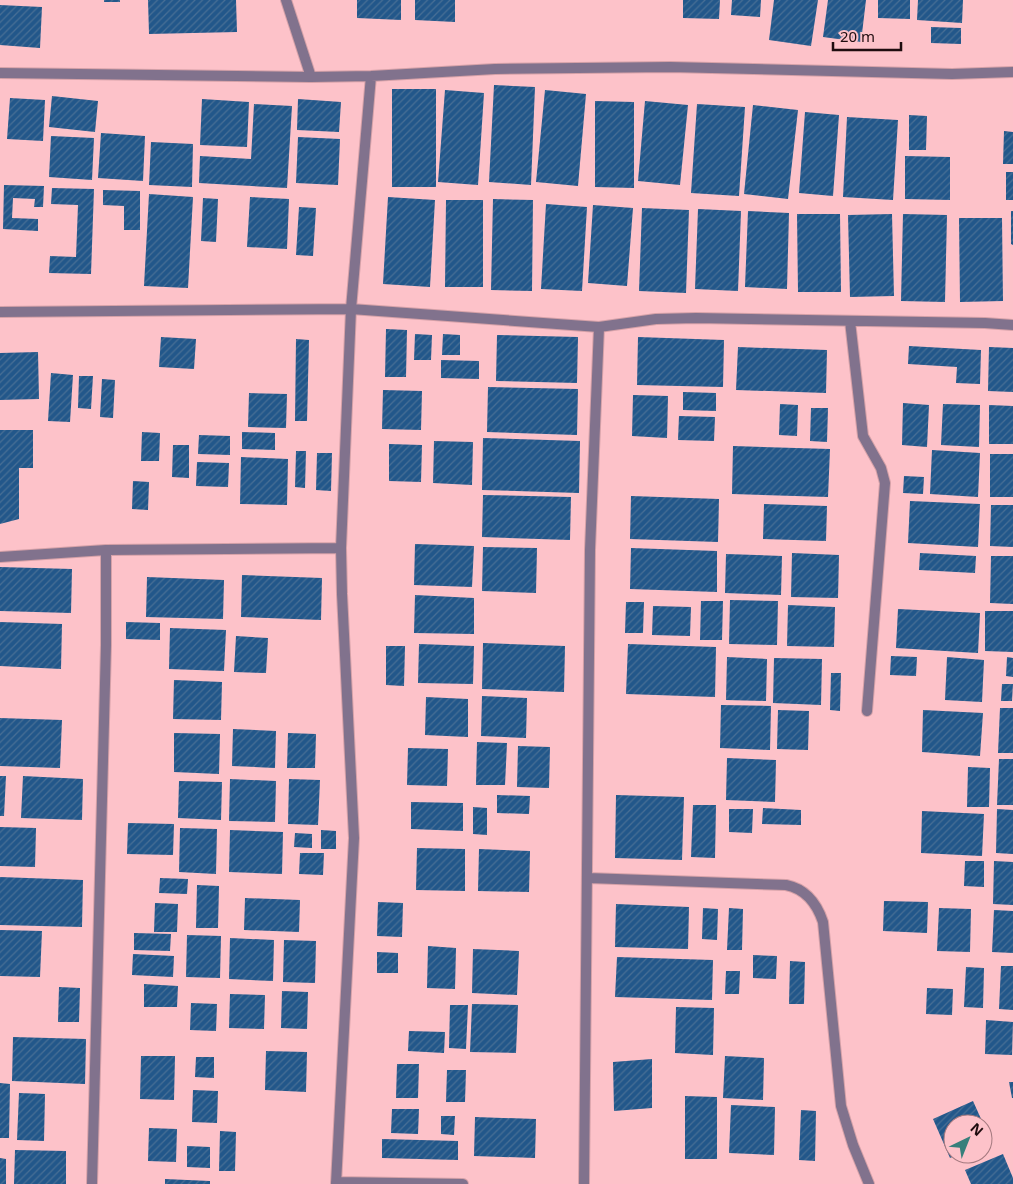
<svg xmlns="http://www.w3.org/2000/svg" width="1013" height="1184" viewBox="0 0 1013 1184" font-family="'Noto Sans',sans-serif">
  <defs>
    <pattern id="building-hatch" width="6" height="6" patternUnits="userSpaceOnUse" patternTransform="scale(1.25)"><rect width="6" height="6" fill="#22578a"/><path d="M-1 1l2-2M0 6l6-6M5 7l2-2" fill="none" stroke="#486f95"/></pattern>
  </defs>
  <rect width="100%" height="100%" fill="#fdc2c9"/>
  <path fill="url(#building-hatch)" d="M104 0H120V2H104Z
    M148 0H236L237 32 149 34Z
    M357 0H401V20L357 18Z
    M415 0H455V22L415 20Z
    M683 0H720L719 19 683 18Z
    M732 0H761L760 17 731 15Z
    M774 0H818L811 46 769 40Z
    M828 0H866L861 42 823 37Z
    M878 0H910V19L878 18Z
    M918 0H963L962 23 917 20Z
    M0 5 42 7 40 48 0 45Z
    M931 27 961 28V44L931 43Z
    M494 85 535 87 531 185 489 182Z
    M392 89H436V187H392Z
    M445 90 484 93 478 185 438 182Z
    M545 90 586 94 578 186 536 182Z
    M52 96 98 101 95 132 49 127Z
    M10 98 45 100 43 141 7 139Z
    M202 99 249 102 247 147 200 145Z
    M298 99 341 102 339 132 297 130Z
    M595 101 634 102V188L595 187Z
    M645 101 688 105 680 185 638 181Z
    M254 104 292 106 287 188 199 183 200 156 251 159Z
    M697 104 745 107 739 196 691 193Z
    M753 105 798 110 788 199 744 194Z
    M805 112 839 115 833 196 799 193Z
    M909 115 927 116 926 150H909Z
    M847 117 898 120 893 200 843 197Z
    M1004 131 1013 132V164H1003Z
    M101 133 145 136 143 181 98 178Z
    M51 136 94 138 92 180 49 177Z
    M298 137 340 139 338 185 296 183Z
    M151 142 193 144 192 187 149 185Z
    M905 156 950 157V200L905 199Z
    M1006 172H1013V200H1006Z
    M4 185 44 186 43 207H34L35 199 13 198 12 218 38 219V231L3 229Z
    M52 188 94 189 91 274 49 273 50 256 76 257 78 205 51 204Z
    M103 190 140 191V230H124V206L103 205Z
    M149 194 193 197 188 288 144 286Z
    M250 197 289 199 287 249 247 247Z
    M388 197 435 200 430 287 383 284Z
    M203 198 218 199 216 242 201 241Z
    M493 199 533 200 532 291 491 290Z
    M446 200H483V287H445Z
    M546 204 587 207 582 291 541 289Z
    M593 205 633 208 627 286 588 283Z
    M299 207 316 208 313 256 296 255Z
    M642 208 689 210 686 293 639 291Z
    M698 209 741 211 738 291 695 289Z
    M748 211 789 213 787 289 745 287Z
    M1011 211H1013V245L1011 244Z
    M797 214H840L841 292H798Z
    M892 214 894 296 850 297 848 215Z
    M903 214 947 215 945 302 901 301Z
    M959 218H1002L1003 301 960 302Z
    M386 329 407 330 406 377H385Z
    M415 334 432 335 431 360H414Z
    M443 334 460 335V355H442Z
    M497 335 578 337 577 383 496 381Z
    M161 337 196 339 194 369 159 367Z
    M638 337 724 340 723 387 637 385Z
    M296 339 309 340 307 421H295Z
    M909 346 981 350 980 384 956 383 957 367 908 364Z
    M738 347 827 350 826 393 736 390Z
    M989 347 1013 348V392L988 391Z
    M38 352 39 399 0 400V353Z
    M441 360 479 361V379L441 378Z
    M51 373 73 375 70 422 48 421Z
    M79 376H93L91 409 78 408Z
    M102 379 115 380 113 418 100 417Z
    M488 387 578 389 577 435 487 432Z
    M383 390 422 391 421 430 382 429Z
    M683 392 716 393V411L683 410Z
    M249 393 287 394 286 428 248 427Z
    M633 395 668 396 667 438 632 436Z
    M903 403 929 405 927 447 902 445Z
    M780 404 798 405 797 436 779 435Z
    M943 404 980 405 979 447 941 445Z
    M989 405 1013 406V444H989Z
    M811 408H828L827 442 810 441Z
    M679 416 715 417 714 441 678 440Z
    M0 430H33V468H19V519L0 524Z
    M142 432 160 433 159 461H141Z
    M242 432 275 433V450L242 449Z
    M199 435 230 436V455L198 454Z
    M483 438 580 441 579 493 482 490Z
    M434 441 473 442 472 485 433 483Z
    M389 444 422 445 421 482 389 481Z
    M173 445H189V478L172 477Z
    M733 446 830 449 828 497 732 494Z
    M932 450 980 453 978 497 930 494Z
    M296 451H306L305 488 295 487Z
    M317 453H332L331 491 316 490Z
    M990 454H1013V497H990Z
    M241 457 288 459 287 505 240 504Z
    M197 462 229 463 228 487 196 486Z
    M904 476 924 477 923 494 903 493Z
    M133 481 149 482 148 510 132 509Z
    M483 495 571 497 570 540 482 537Z
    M631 496 719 499 718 542 630 539Z
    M910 501 980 504 978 547 908 543Z
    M764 504 827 506 826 541 763 539Z
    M991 505H1013V547L990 546Z
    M415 544 474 546 472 587 414 585Z
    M483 547 537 548 536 593 482 591Z
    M631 548 717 551V592L630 589Z
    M792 553 839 555 838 598 791 597Z
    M920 553 976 556 975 573 919 570Z
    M726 554 782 556 781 595 725 593Z
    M991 556H1013V604L990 603Z
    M0 567 72 569 71 613 0 611Z
    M242 575 322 578 321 620 241 617Z
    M147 577 224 580 223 619 146 617Z
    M415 595 474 598V634L414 633Z
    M730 600 778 601 777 645 729 644Z
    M701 601H723L722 640H700Z
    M626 602H644L643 633H625Z
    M788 605 835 607 834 647 787 646Z
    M653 606 691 607 690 636 652 635Z
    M898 609 980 613 978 653 896 648Z
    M985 611H1013V652L985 651Z
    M0 622 62 624 61 669 0 666Z
    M126 622 160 623V640L126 639Z
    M170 628 226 630 224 671 169 669Z
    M236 636 268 638 266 673 234 672Z
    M483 643 565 646 564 692 482 689Z
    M419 644 474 646 473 684 418 683Z
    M628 644 716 647 715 697 626 694Z
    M386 646H405L404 686 386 685Z
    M891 656 917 657 916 676 890 675Z
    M727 657 767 659 766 701 726 700Z
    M947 657 984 660 982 702 945 700Z
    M1007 657 1013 658V677L1006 676Z
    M774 658 822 659 821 705 773 703Z
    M831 673H841L840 711 830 710Z
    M174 680 222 682 221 720 173 719Z
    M1002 684H1013L1012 701H1001Z
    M482 696 527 698 526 738 481 736Z
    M426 697 468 699V737L425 735Z
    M721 705 771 706 770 750 720 748Z
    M1000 708H1013V753H998Z
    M778 710 809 711 808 750 777 749Z
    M923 710 983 713 980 756 922 752Z
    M0 718 62 720 60 768 0 766Z
    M233 729 276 731 275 768 232 766Z
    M174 733 220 734 219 774 174 772Z
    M288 733 316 734 315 768H287Z
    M477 742 507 743 505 785H476Z
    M518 746 550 747 549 788 517 787Z
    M408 748 448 749 447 786 407 785Z
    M727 758 776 760 775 802 726 800Z
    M999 759H1013V805H997Z
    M968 767 990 768 989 807H967Z
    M0 776H6L4 816H0Z
    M23 776 83 779 82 820 21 818Z
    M230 779 276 781 275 822 229 821Z
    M289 779 320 780 318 825 288 824Z
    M179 781 222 782 221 820 178 818Z
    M497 795 530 796 529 814 497 813Z
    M616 795 684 797 682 860 615 858Z
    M411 802 463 803V831L411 829Z
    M693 805H716L715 858 691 857Z
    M473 807 487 808V835L473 834Z
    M763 808 801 810V825L762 824Z
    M729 809H753L752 833 729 832Z
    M997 809 1013 810V854L996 853Z
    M922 811 984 814 982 856 921 853Z
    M128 823 174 824 173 855 127 854Z
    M0 827 36 828 35 867 0 866Z
    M180 828 217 829 216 874 179 872Z
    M230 830 283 832 282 874 229 872Z
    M321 830 336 831V849H321Z
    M295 833 312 834V848L294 847Z
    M417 848 465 849V891L416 890Z
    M479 849 530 851 529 892 478 891Z
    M300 853H324L323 875 299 874Z
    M965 861H984V887L964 886Z
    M994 861 1013 862V905L993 904Z
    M0 877 83 880 82 927 0 925Z
    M160 878 188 879 187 894 159 893Z
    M197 885 219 886 218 928H196Z
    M245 898 300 900 299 932 244 930Z
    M884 901 928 902 927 933 883 931Z
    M378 902 403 903 402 937 377 936Z
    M155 903 178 904 177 932H154Z
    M616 904 689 907 688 949 615 947Z
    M703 908 718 909 717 940 702 939Z
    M729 908 743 909 742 950H727Z
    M939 908 971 909 970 952 937 951Z
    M994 910 1013 911V953L992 952Z
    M0 930 42 931 40 977 0 976Z
    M134 933 171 934 170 951 134 950Z
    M187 935 221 936 220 978 186 977Z
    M230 938 274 940 273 981 229 979Z
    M284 940 316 941 315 983 283 982Z
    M428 946 456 948 455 989 427 988Z
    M473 949 519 951 517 995 472 993Z
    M377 952 398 953V973H377Z
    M133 954 174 956 173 977 132 975Z
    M753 955 777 956 776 979 753 978Z
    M617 957 713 960 712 1000 615 997Z
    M790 961 805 962 804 1004H789Z
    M1001 966H1013V1010L999 1009Z
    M966 967 984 968 983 1008 964 1007Z
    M726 971H740L739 994H725Z
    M144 984 178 986 177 1007H144Z
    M59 987 80 988 79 1022H58Z
    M927 988 953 989 952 1015 926 1014Z
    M282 991 308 992 307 1029 281 1028Z
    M230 994 265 995 264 1029 229 1028Z
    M191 1003 217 1004 216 1031 190 1030Z
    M472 1004 518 1005 516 1053 470 1052Z
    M450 1005H468L466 1049 449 1048Z
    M676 1007 714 1008 713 1055 675 1053Z
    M986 1020 1013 1022 1012 1055 985 1054Z
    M409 1031 445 1032 444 1053 408 1051Z
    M13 1037 86 1039 85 1084 12 1081Z
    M266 1051 307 1052 306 1092 265 1090Z
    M141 1056H175L174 1100 140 1099Z
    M725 1056 764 1058 763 1100 723 1098Z
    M196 1057H214V1078L195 1077Z
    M652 1059V1108L614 1111 613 1062Z
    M397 1064H419L418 1098H396Z
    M447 1070H466L465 1102H446Z
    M1009 1082H1013V1098H1012Z
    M0 1083 10 1084 9 1138H0Z
    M193 1090 218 1091 217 1123 192 1122Z
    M19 1093 45 1094 44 1141 17 1140Z
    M685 1096 717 1097V1159H685Z
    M973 1101 991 1141 983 1144V1124H953V1154H959L950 1158 933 1119Z
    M731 1105 775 1107 774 1155 729 1153Z
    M392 1109H419L418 1134 391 1133Z
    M801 1110 816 1111 815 1161 799 1160Z
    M441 1116H455L454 1135 441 1134Z
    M475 1117 536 1119 535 1158 474 1156Z
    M149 1128 177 1129 176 1162 148 1161Z
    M220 1131 236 1132 235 1171H219Z
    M382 1139 458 1141V1160L382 1158Z
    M187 1146 210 1147V1168L187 1167Z
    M15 1150 66 1151V1184H14Z
    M1003 1154 1013 1178V1184H971L965 1170Z
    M0 1158 6 1159V1184H0Z
    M165 1179 210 1181V1184H165Z"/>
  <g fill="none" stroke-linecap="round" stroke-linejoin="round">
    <g stroke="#d5a1a8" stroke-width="12">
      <path id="minor" d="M286 0 311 77
        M0 73 311 77 371 76 495 69 670 67 952 74 1013 72
        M0 312 351 309 599 327 656 319 696 318 985 323 1013 325
        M850 321 863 436 881 468 885 483 867 711
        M0 557 106 550 341 548
        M588 878 786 885C806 889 817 904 823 922L841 1106 853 1145 869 1184
        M336 1182 463 1184
        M92 1184 106 645V550
        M336 1184 354 838 342 594 341 548 351 309 371 76
        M584 1184 590 550 599 327"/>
    </g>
    <use href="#minor" stroke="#81728d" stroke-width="10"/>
  </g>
  <g transform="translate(968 1139) rotate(43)"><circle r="24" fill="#fdc2c9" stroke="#a4797f"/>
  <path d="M0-4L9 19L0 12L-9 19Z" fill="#377f7b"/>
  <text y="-8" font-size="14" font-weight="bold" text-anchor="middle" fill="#1f0c0f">N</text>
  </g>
  <path d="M833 42v8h68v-8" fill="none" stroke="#1f0c0f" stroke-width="2.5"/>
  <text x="840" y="42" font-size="15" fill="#1f0c0f" stroke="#fdc2c9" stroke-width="4" paint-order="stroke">20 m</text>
</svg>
